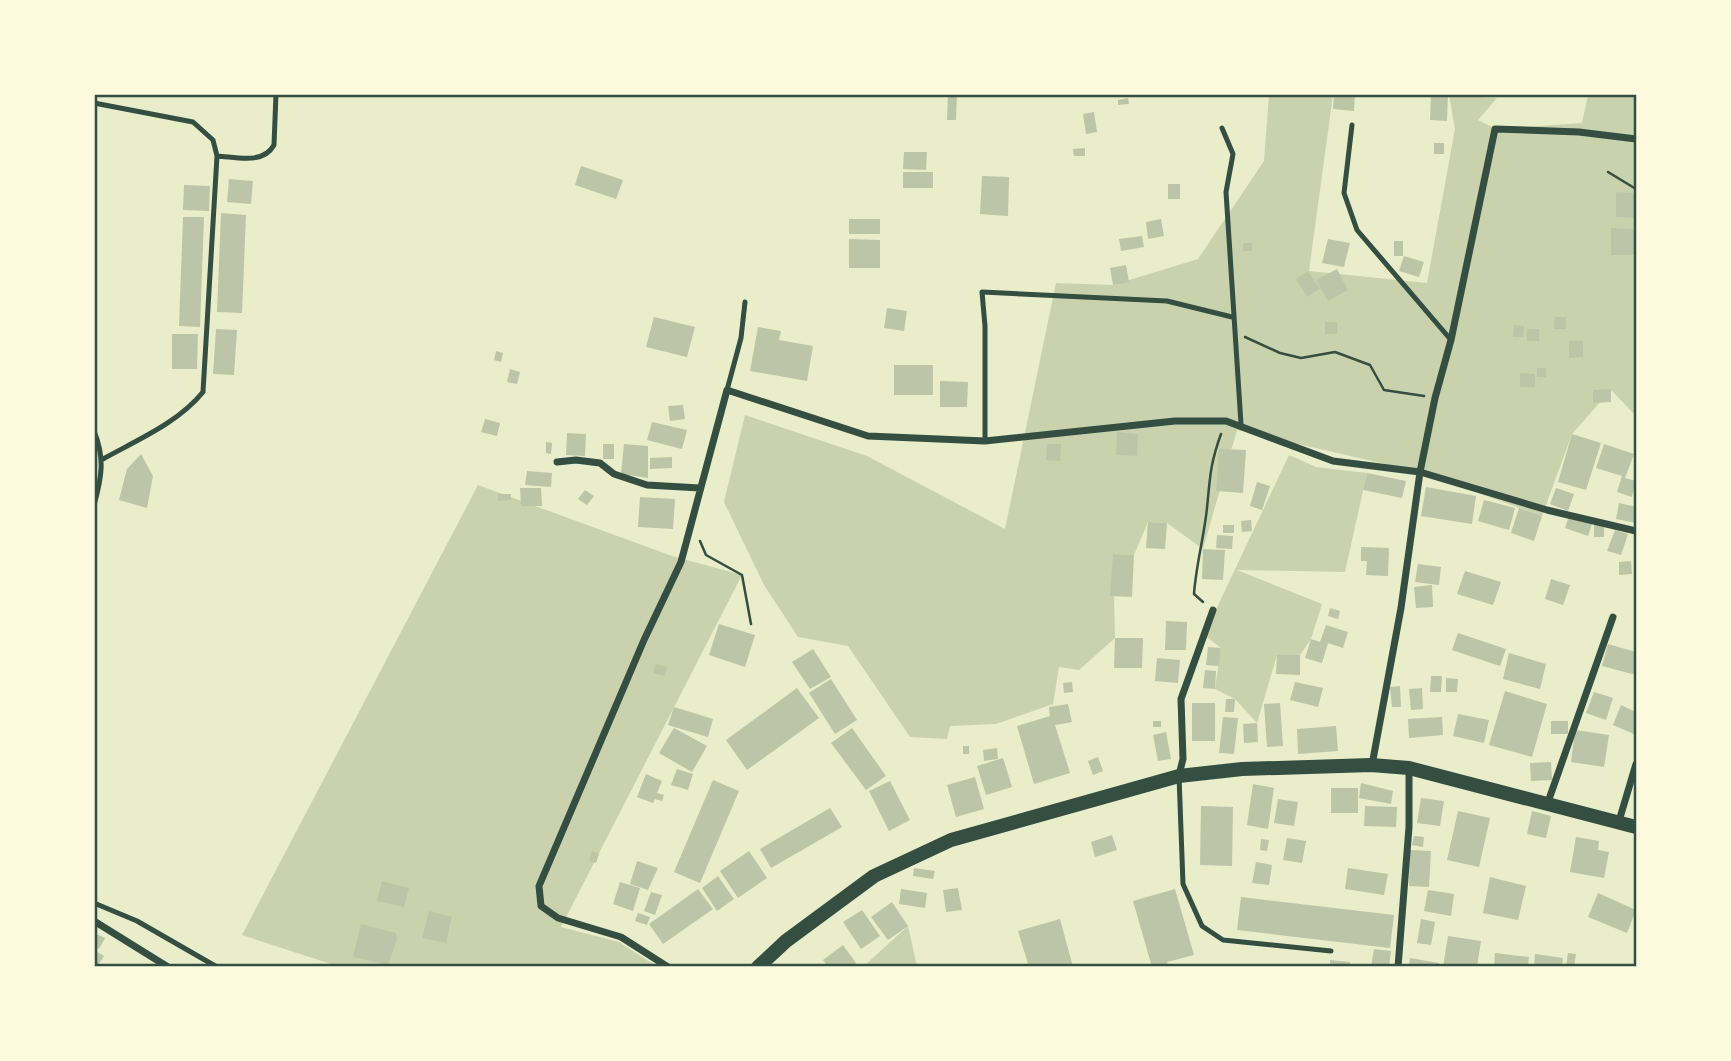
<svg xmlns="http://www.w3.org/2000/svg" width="1731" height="1061" viewBox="0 0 1731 1061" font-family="Overpass,sans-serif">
  <rect width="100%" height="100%" fill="#e9edc9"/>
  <path fill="#cad2ad" d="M1269 95H1333L1309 271 1427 283 1455 129 1449 95 1497 98 1478 120 1496 129 1582 123 1588 95H1636V416L1611 390 1572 434 1542 516 1420 472 1237 430 1203 549 1167 523 1148 522 1134 555 1113 554 1115 638 1079 670 1059 667 1053 704 996 724 950 726 947 739 910 737 848 646 798 637 764 585 724 502 745 415 867 456 1005 529 1056 283 1113 285 1198 259 1264 161Z
    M1289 455 1316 467 1367 473 1345 572 1237 570 1322 604 1311 639 1300 655H1277L1257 723 1235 699 1215 689 1221 648 1204 635Z
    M478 485 672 556 742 575 561 927 619 942 656 966H337L242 935Z
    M908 926 917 966H864Z"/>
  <path fill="#bcc5a7" d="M948 94H957L956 120H947Z
    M1334 94H1355L1354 111 1333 109Z
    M1431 94H1448L1447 121 1430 120Z
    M1128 98 1129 104 1118 105V100Z
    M1094 112 1097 132 1086 134 1083 114Z
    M1434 143H1444V154H1434Z
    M1085 148V156H1074L1073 149Z
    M904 152H927L926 170 903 169Z
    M581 166 623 180 616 199 575 185Z
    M903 172H933V188H903Z
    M982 176 1009 177 1008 216 980 214Z
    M229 179 253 181 251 204 227 202Z
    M1168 184H1180V199H1168Z
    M184 185 210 186 209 211 183 210Z
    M1616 192 1636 193V218L1616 217Z
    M221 213 246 215 242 313 217 312Z
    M183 217H204L200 327 179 326Z
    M849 219H880V234H849Z
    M1161 219 1164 236 1148 239 1146 222Z
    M1611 228 1635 229V255H1611Z
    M1142 236 1144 247 1121 251 1119 239Z
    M849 239 880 240V268H849Z
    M1328 239 1350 243 1344 267 1322 263Z
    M1394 241H1403V256H1394Z
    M1243 243H1252V251H1243Z
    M1404 256 1424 262 1419 277 1399 271Z
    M1126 265 1129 282 1113 285 1110 268Z
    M1337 269 1348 290 1328 301 1316 280Z
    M1308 271 1320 289 1307 297 1296 279Z
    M887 308 907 311 904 331 884 328Z
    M654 317 695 327 687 357 646 347Z
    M1555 317H1566V329H1554Z
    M1325 322H1337V334H1325Z
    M1514 325 1524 326 1523 337H1513Z
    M758 327 781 331 779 340 813 346 807 381 750 371Z
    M216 329 237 330 234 375 213 374Z
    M1527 329H1539V341H1527Z
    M172 334H198L197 369H172Z
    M1569 341H1583V357L1569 358Z
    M496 351 503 353 501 362 494 360Z
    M894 365H933V395H894Z
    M1537 368H1546V377H1537Z
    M510 369 520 372 517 384 507 382Z
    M1520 373 1535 374V387H1520Z
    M940 381 968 382 967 407H940Z
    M1611 389V402L1593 403V390Z
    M683 405 685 419 670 421 668 406Z
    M485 419 500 423 497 436 481 432Z
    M652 422 687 430 682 449 647 440Z
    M1117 432 1138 434 1137 456 1116 455Z
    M567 433 586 434 585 456 566 455Z
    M1572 434 1601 443 1586 490 1558 482Z
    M546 442 552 443 551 454 546 453Z
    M603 444H614V459H603Z
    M624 444 648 446V478L621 474Z
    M1047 444H1061L1060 461 1046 460Z
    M1604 444 1634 454 1625 478 1636 481 1632 497 1617 492 1622 476 1596 468Z
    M1219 449 1246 450 1243 493 1216 491Z
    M141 454 153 476 147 508 119 500 127 469Z
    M672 457V468L650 469V458Z
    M527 471 552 473 551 487 525 485Z
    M1367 473 1406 481 1402 498 1363 490Z
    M1257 482 1270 486 1262 510 1250 506Z
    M1426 487 1476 496 1472 524 1421 516Z
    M520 488H541L542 506H521Z
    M1556 488 1574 494 1568 511 1550 504Z
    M585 490 594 496 587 505 578 499Z
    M498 494H511V500L498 501Z
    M640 497 675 499 673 529 638 527Z
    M1484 500 1515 508 1509 530 1478 521Z
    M1619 503 1636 507V523L1616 519Z
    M1519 508 1542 516 1534 541 1511 533Z
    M1569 516 1592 524 1588 536 1565 528Z
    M1251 520 1252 531 1242 532 1241 521Z
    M1148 522 1167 523 1165 549 1146 548Z
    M1223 525H1234V533H1223Z
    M1594 525H1604V537H1594Z
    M1615 530 1628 534 1621 555 1607 551Z
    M1217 535 1233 536 1232 549 1216 548Z
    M1361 547 1389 548 1388 576 1366 575 1367 561H1361Z
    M1203 549 1225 550 1223 580 1202 579Z
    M1113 554 1134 555 1132 597 1110 596Z
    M1631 561 1632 574 1619 575V562Z
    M1418 564 1441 567 1439 585 1415 582Z
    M1465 571 1501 582 1493 605 1457 594Z
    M1551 579 1570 585 1563 605 1545 599Z
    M1432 585 1433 607 1416 608 1414 587Z
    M1330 608 1340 611 1338 619 1328 616Z
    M1166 621 1187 622 1186 650H1165Z
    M719 624 755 635 745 667 709 655Z
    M1326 625 1348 632 1343 648 1328 643 1322 663 1305 658 1311 639 1320 642Z
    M1458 633 1506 649 1500 666 1452 650Z
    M1115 638H1143L1142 668H1114Z
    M1608 644 1636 652V675L1602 666Z
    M1208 647 1221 648 1219 666 1206 665Z
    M813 649 831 677 810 689 792 662Z
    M1509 653 1546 664 1540 689 1503 679Z
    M1277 655H1300V675L1276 674Z
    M1157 658 1180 660 1178 683 1155 681Z
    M656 664 667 667 665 676 653 673Z
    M1205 670 1216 671 1215 689 1203 688Z
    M1431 676H1442L1441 692H1430Z
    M1446 678 1458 679 1457 692H1446Z
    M831 679 857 720 835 734 809 693Z
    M1072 682 1073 692 1064 693 1063 683Z
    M1295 682 1323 688 1318 707 1290 700Z
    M1400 686 1401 707H1392L1390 687Z
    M797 688 819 718 747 770 726 740Z
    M1422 688 1423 709 1411 710 1409 689Z
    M1505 691 1547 704 1532 757 1489 745Z
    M1594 692 1613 698 1606 720 1586 713Z
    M1226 699H1235L1234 712H1225Z
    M1192 703H1215V741H1192Z
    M1280 703 1283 746 1267 747 1264 704Z
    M1068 704 1072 722 1055 725 1070 773 1034 784 1017 726 1050 716 1049 707Z
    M1621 705 1636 712V735L1613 725Z
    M674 707 713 719 708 737 668 725Z
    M1458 714 1489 720 1484 743 1453 736Z
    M1223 717 1238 718 1234 754 1219 753Z
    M1442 717 1443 735 1409 738 1408 719Z
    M1153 721H1161V727H1153Z
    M1551 721H1568V734H1551Z
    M1257 723 1258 742 1244 743 1243 724Z
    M1336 726 1338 751 1298 754 1297 729Z
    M674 728 707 746 692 772 659 753Z
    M852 728 886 776 866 790 831 743Z
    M1575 730 1609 735 1604 767 1571 762Z
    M1166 732 1171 759 1158 761 1153 735Z
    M963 746H969V754H963Z
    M997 748 998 759 984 761 983 750Z
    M1098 757 1103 771 1093 775 1088 761Z
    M1003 758 1012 787 986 795 977 766Z
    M1551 762 1552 780 1531 781 1530 763Z
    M677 769 693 774 688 790 671 785Z
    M646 774 662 781 657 793 664 795 662 801 655 799 653 803 637 797Z
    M975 777 984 809 956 817 947 785Z
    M713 780 739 791 700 883 674 872Z
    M890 781 910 820 889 831 869 791Z
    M1361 783 1393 791 1391 804 1359 798Z
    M1253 784 1274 788 1268 829 1247 825Z
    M1331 788H1358V813H1331Z
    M1421 798 1444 801 1440 826 1417 823Z
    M1278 799 1298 802 1294 826 1274 823Z
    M1201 806 1233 807 1232 866 1200 865Z
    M1365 806 1397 807 1396 827 1364 826Z
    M830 808 842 827 771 868 760 849Z
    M1458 811 1490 818 1479 867 1447 860Z
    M1532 811 1551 816 1546 838 1527 834Z
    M1112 835 1117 850 1095 857 1091 842Z
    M1414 836 1424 837 1423 847 1412 845Z
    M1576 837 1599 841 1598 850 1609 852 1604 878 1570 872Z
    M1287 838 1306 841 1302 863 1283 860Z
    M1261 839 1269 840 1267 851 1260 850Z
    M1410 850 1431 851 1429 887 1409 886Z
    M592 851 599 854 596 863 589 861Z
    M749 851 767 878 738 898 720 871Z
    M637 861 658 868 648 890 630 884Z
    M1256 862 1272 865 1269 885 1252 883Z
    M914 868 935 871 933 879 913 876Z
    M1348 868 1388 874 1384 895 1345 889Z
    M718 876 734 899 717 911 702 888Z
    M1490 877 1526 886 1518 920 1483 913Z
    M382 881 409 888 404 907 377 901Z
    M620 882 640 888 633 911 613 904Z
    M958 888 962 910 946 912 943 890Z
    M698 889 713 909 663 944 649 924Z
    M901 889 927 893 925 908 899 904Z
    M1175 889 1194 955 1167 962 1169 967H1152L1133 901Z
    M1428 890 1454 894 1451 916 1424 911Z
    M651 892 662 895 655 915 644 911Z
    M1598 893 1636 910 1627 933 1588 917Z
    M1241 897 1394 915 1390 948 1237 930Z
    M892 902 908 926 888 940 871 917Z
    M862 910 880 936 861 949 843 922Z
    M429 911 452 917 446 943 422 938Z
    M638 913 650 917 647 925 635 921Z
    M1060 919 1073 967H1029L1018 931Z
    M1421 919 1435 922 1431 945 1417 943Z
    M361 924 396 933 397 939 388 965 353 957Z
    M94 933 105 938 99 949 94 947Z
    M1448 936 1481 941 1477 967H1443Z
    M843 945 856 963 852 967H828L823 960Z
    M1374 949 1391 951 1389 967H1371Z
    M94 950 104 956 97 967H94Z
    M1495 953 1529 957 1528 967H1494Z
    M1568 953 1576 954 1574 967H1566Z
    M1535 954 1563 958 1562 967H1534Z
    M1410 958 1439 963V967H1409Z
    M1330 960 1350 962V967H1330Z"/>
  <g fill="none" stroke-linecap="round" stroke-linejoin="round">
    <path stroke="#344e41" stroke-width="2.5" d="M1608 172 1636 189
      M1245 337 1280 353 1301 358 1335 352 1370 365 1384 390 1424 396
      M700 541 706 555 742 575 751 624
      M1203 602 1194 594C1196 565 1204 537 1207 508 1210 478 1210 464 1221 434"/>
    <path stroke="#344e41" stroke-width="5" d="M94 103 193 122 213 140 217 156 203 392C178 423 137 440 103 459
      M1352 125 1344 193 1357 230 1451 340
      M1222 128 1233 154 1226 192 1241 424
      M217 156C236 157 263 165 274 145L276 94
      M727 390 741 338 745 302
      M94 431C105 458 102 477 94 505
      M985 441V326L982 292 1167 301 1232 317
      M1179 776 1183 884 1202 926 1223 940 1331 951
      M94 903 137 921 217 967"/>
    <path stroke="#344e41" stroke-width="7" d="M557 462 576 460 600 463 614 474 647 485 700 488
      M1372 765 1401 608 1420 472 1435 398 1451 340 1495 129 1579 132 1636 139
      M1179 775 1183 759 1181 699 1213 610
      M1548 802 1613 617
      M1619 821 1636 764
      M94 921 168 967
      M668 967 621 937 558 918 541 906 539 886 644 640 681 562 727 390 868 436 985 441 1175 421H1226L1333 461 1420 472 1547 510 1636 531
      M1398 967 1409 827V768"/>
    <path stroke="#344e41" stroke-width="14" d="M758 967 786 941 874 876 951 840 1179 776 1242 769 1371 765 1409 768 1636 827"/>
  </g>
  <rect width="1731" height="1061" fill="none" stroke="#fefae0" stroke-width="192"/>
  <rect x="96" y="96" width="1539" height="869" fill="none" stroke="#344e41" stroke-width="2.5"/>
</svg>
